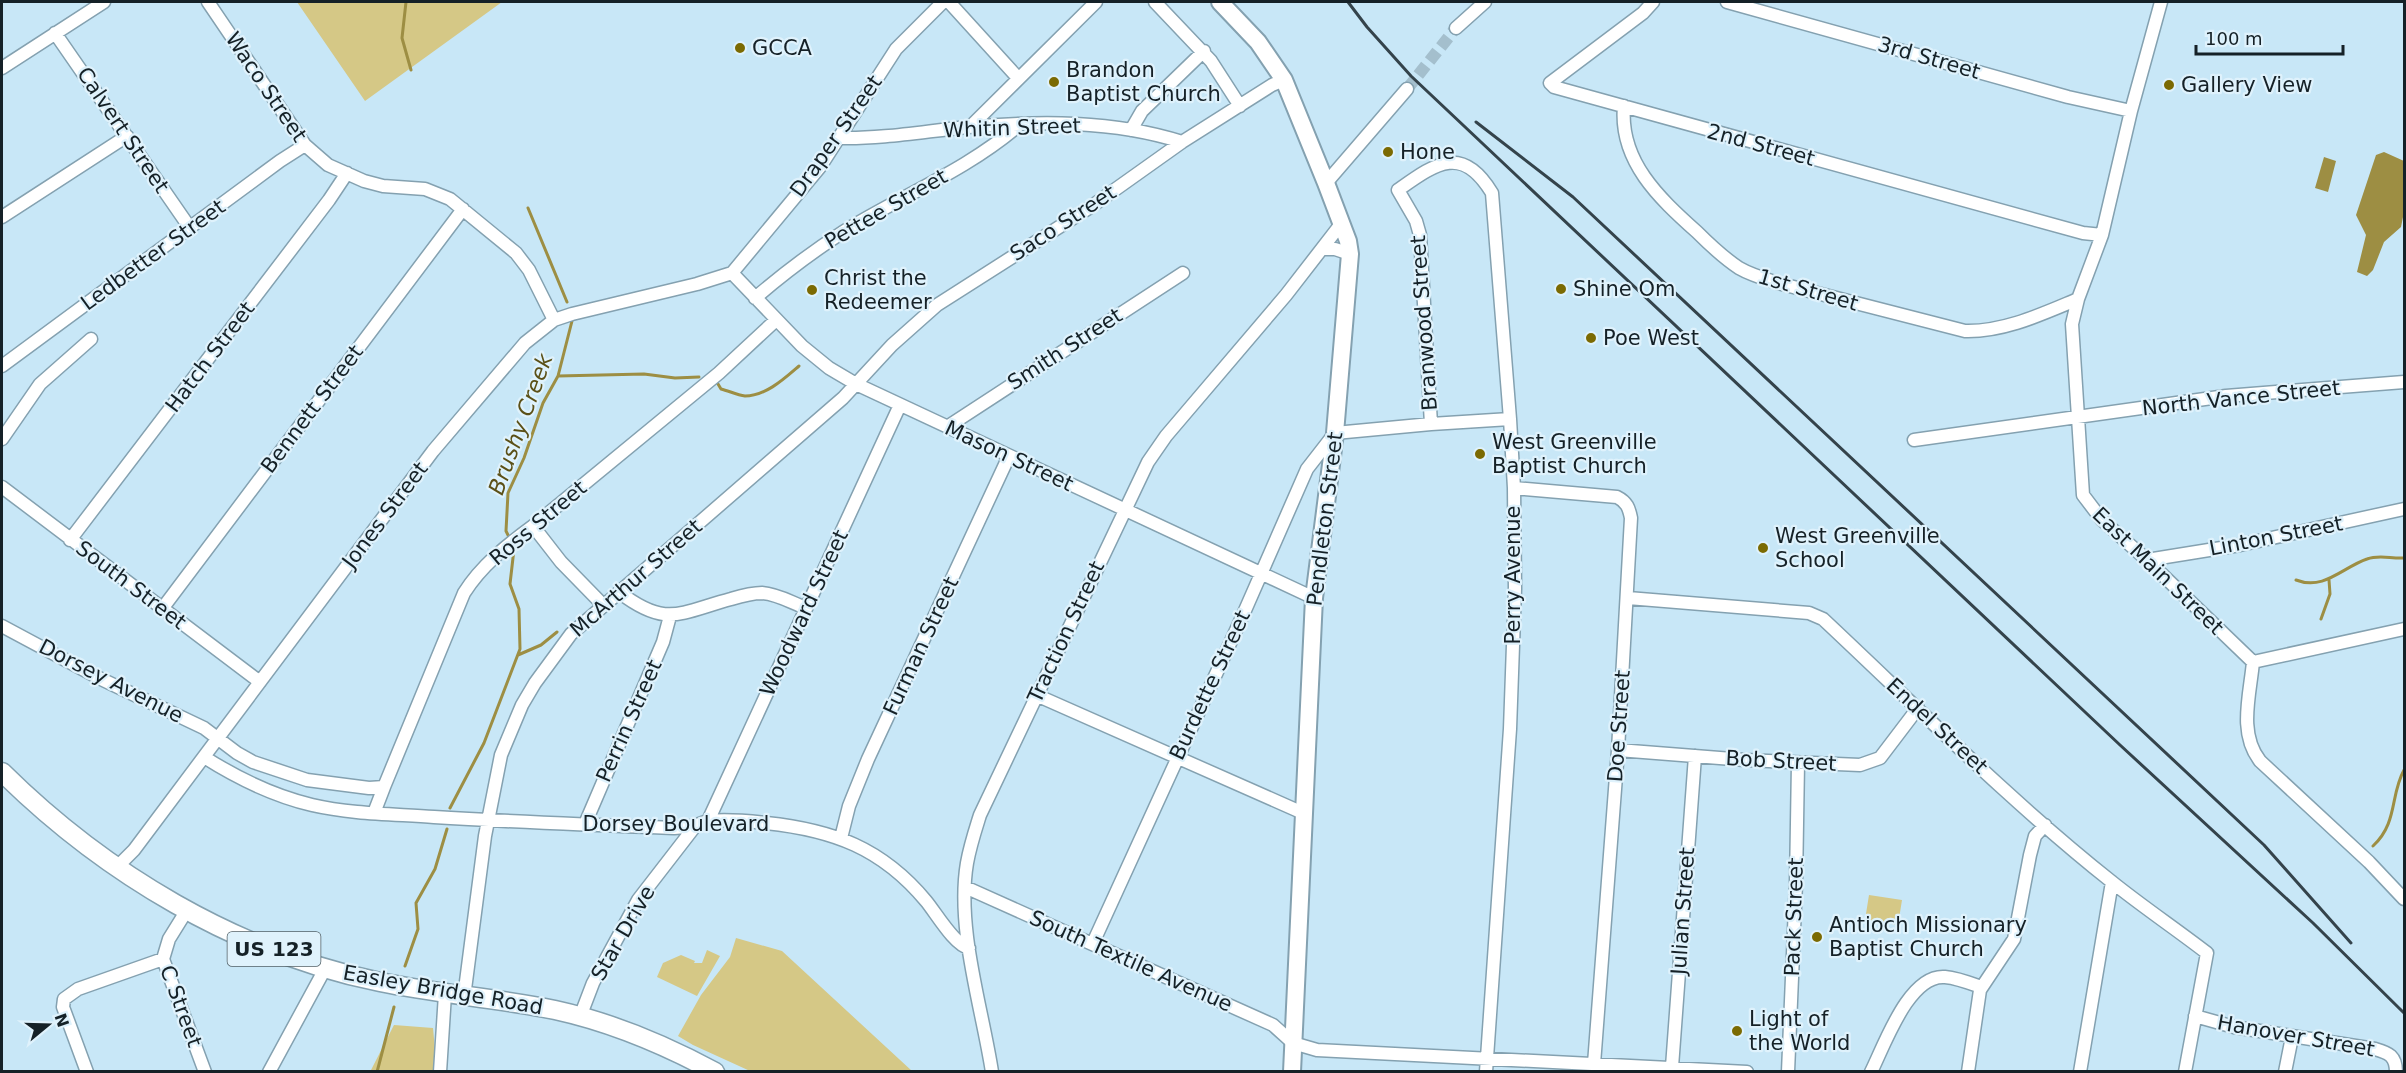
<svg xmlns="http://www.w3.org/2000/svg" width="2406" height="1073" viewBox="0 0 2406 1073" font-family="'DejaVu Sans',sans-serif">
  <rect width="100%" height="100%" fill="#c8e7f7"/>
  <path fill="#d5c886" d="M297 2H502L365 101Z
    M1869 895 1902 900 1898 925 1865 920Z
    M736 938 782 951 912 1071H750L693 1045 678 1036 701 995 730 957Z
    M707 950 720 956 697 996 657 977 663 963 681 955 695 961 694 963H702Z
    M394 1025 433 1028 437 1071 370 1072Z"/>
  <path fill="#9d8e43" d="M2384 152 2404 161V212L2401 227 2384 242 2373 270 2367 276 2357 272 2366 235 2356 215 2376 155Z
    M2324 157 2336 161 2328 192 2315 188Z"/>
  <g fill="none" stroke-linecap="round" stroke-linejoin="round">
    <path stroke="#9d8e43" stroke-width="3" d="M406 2 402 38 411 70
      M528 208 567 302
      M558 376 644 374 675 378 699 377
      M718 384 721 389C729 391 737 395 745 396 766 396 785 378 799 366
      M510 539 506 531 508 493 524 458 543 403 558 376 572 321
      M2296 580C2324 591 2343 567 2367 559 2380 554 2391 559 2404 558
      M2321 619 2330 594 2329 580
      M518 655 541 645 557 632
      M450 808 484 743 520 649 519 609 510 584 514 549 513 545
      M2373 846C2398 823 2390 795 2404 770
      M405 966 418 929 416 903 435 869 447 829
      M377 1072 394 1007"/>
    <path stroke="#a4bfcd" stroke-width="12" stroke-dasharray="12 6" stroke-linecap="butt" d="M1407 89 1456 28"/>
    <g stroke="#84a1b0" stroke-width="15">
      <path id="minor" d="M208 2 305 145 328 165 364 181 383 186 425 189 450 199 516 253 529 270 554 320
        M949 2 1018 78
        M1155 2 1211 61 1240 106
        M1653 2 1643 13 1550 83 1554 87 2083 233 2102 235
        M1727 2 2068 97 2131 111
        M2161 2 2131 111 2102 235 2078 299 2072 324 2083 495 2102 520 2147 560 2253 662C2250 695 2238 733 2260 761L2369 862 2404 899
        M1456 28 1485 2
        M55 33 190 228
        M2 68 104 2
        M1624 106C1619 161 1659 198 1697 232 1710 245 1724 258 1739 268 1751 275 1765 279 1778 283L1965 331C2004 332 2042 314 2078 299
        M970 127 1096 2
        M1131 130 1142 111 1204 51
        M840 138C883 139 926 131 968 127 1039 121 1113 120 1182 142
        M1326 183 1407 89
        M2 217 127 136
        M1322 249H1335L1350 254
        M732 273 802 346 829 368 856 384 1314 598
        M732 273 820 167 896 49 943 2
        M755 298C783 274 812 252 843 232 901 196 967 170 1019 125
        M2 366 280 161 305 145
        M1431 424 1420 235 1416 221 1398 190C1435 164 1462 143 1492 193L1510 419 1514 488 1515 589 1510 729 1486 1072
        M947 427 1183 273
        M2 439 40 384 91 339
        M1914 440 2226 396 2404 382
        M2 487 260 682
        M1514 488 1617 497C1627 502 1629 508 1631 518L1618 750 1594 1064
        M533 526 561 562 603 605
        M70 540 329 200 347 173
        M2147 560 2240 545 2404 509
        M619 592C666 628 679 613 731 599 741 596 752 593 762 593 778 594 792 603 806 608
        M1628 598 1809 613 1823 619C1918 708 2010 801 2112 882 2143 907 2176 929 2207 953L2185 1072
        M162 609 463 209
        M2 626 99 678 204 728 237 753 253 762 307 780 369 788 384 787 374 813
        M2253 662 2404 629
        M1036 695 1303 813
        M1618 750 1745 760 1860 765 1880 758 1918 708
        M204 757C237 778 274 796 312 805 351 814 393 814 434 817 514 822 594 825 674 828 682 827 690 827 697 825 702 823 706 821 710 821 728 819 747 821 766 823 833 830 882 848 926 901 936 913 955 946 969 948
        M384 787 464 593C481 566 507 545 533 526L719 373 776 320
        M708 821 900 405
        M585 824 663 642 670 616
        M841 838 849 806 868 759 1009 456
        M116 868 134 850 433 451 525 343 554 320 572 314 697 284 732 273
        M965 887 1273 1025 1293 1043 1317 1050 1747 1072
        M187 910 169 939 163 959 205 1072
        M1093 943 1243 615 1307 469 1335 433 1431 424 1510 419
        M464 997 485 836 501 755 522 705 535 683 571 634 843 398 892 345 937 305 1092 206 1182 142 1272 85 1284 80
        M2195 1016 2234 1027 2375 1049C2389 1053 2396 1056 2396 1072
        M580 1017 593 983 638 900 696 825
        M1672 1067 1695 756
        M87 1072 63 1007 64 999 78 989 163 959
        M269 1072 326 967
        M440 1072 445 994
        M992 1072C982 1007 956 928 967 863 970 846 975 831 980 815L1148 462 1166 436 1286 295 1341 224
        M1788 1072 1796 883 1798 763
        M1871 1072C1885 1044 1909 974 1945 977 1957 978 1970 983 1981 987
        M1968 1072 1980 990 2014 939 2030 855 2035 836 2045 825
        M2080 1072 2112 882
        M2285 1072 2292 1037"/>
    </g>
    <g stroke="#84a1b0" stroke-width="20">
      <path id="major" d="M1220 2 1258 42 1284 80 1326 183 1348 241 1350 254 1335 433 1314 598 1292 1072"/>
    </g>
    <g stroke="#84a1b0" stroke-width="21">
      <path id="highway" d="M2 772C104 873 237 953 380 982 438 994 497 998 555 1010 610 1022 665 1045 715 1072"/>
    </g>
    <use href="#minor" stroke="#fff" stroke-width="12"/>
    <use href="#major" stroke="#fff" stroke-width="16"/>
    <use href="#highway" stroke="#fff" stroke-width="18"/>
    <path stroke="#34434b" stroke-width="3" d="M1348 2 1367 27 1411 76 2120 745 2313 923 2404 1013
      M1476 122 1573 197 2264 845 2351 943"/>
  </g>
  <g fill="#7b6a02" stroke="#dff2fc" stroke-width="2">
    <circle cx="740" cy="48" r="6"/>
    <circle cx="1054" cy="82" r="6"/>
    <circle cx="2169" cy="85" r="6"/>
    <circle cx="1388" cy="152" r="6"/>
    <circle cx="1561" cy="289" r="6"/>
    <circle cx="812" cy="290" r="6"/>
    <circle cx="1591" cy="338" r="6"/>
    <circle cx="1480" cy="454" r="6"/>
    <circle cx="1763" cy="548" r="6"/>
    <circle cx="1817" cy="937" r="6"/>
    <circle cx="1737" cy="1031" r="6"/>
  </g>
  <g text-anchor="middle" stroke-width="4.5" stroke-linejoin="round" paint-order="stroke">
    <rect fill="#dff2fc" stroke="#526067" stroke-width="1.5" x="227.5" y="932" width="93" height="34" rx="4.5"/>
    <g font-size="20" font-weight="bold" fill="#152127">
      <text x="274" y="956">US 123</text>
    </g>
    <g font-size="21" fill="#152127" stroke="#dff2fc" text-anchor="start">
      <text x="752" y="55">GCCA</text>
      <text x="1066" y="77">Brandon<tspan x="1066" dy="24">Baptist Church</tspan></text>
      <text x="2181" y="92">Gallery View</text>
      <text x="1400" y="159">Hone</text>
      <text x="824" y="285">Christ the<tspan x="824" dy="24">Redeemer</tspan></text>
      <text x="1573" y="296">Shine Om</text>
      <text x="1603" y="345">Poe West</text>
      <text x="1492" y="449">West Greenville<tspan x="1492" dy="24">Baptist Church</tspan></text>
      <text x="1775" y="543">West Greenville<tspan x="1775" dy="24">School</tspan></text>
      <text x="1829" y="932">Antioch Missionary<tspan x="1829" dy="24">Baptist Church</tspan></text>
      <text x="1749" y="1026">Light of<tspan x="1749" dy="24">the World</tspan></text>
    </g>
    <g font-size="21" fill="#152127" stroke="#dff2fc">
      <text transform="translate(1929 58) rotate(16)" y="7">3rd Street</text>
      <text transform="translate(266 87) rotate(56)" y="7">Waco Street</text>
      <text transform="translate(1012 128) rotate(-2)" y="7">Whitin Street</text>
      <text transform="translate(123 130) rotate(56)" y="7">Calvert Street</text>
      <text transform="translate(836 136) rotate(-55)" y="7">Draper Street</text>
      <text transform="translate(1761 145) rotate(15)" y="7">2nd Street</text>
      <text transform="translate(886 209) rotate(-30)" y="7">Pettee Street</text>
      <text transform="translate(1063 223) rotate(-33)" y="7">Saco Street</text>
      <text transform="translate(153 255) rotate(-36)" y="7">Ledbetter Street</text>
      <text transform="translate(1808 290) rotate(16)" y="7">1st Street</text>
      <text transform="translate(1424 323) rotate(-94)" y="7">Branwood Street</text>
      <text transform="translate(1065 349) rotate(-33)" y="7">Smith Street</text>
      <text transform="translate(210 357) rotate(-53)" y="7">Hatch Street</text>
      <text transform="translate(2241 398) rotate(-6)" y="7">North Vance Street</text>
      <text transform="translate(312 409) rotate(-53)" y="7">Bennett Street</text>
      <text transform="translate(1009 456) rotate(25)" y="7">Mason Street</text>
      <text transform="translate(385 515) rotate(-53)" y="7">Jones Street</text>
      <text transform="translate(1325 519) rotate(-83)" y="7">Pendleton Street</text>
      <text transform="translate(538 523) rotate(-40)" y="7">Ross Street</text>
      <text transform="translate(2276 536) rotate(-11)" y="7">Linton Street</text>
      <text transform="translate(2158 571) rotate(44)" y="7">East Main Street</text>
      <text transform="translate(1513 575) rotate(-90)" y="7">Perry Avenue</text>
      <text transform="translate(636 578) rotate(-41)" y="7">McArthur Street</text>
      <text transform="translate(131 585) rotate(37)" y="7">South Street</text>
      <text transform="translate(804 613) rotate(-65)" y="7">Woodward Street</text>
      <text transform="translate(1066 632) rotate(-65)" y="7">Traction Street</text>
      <text transform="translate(921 646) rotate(-65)" y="7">Furman Street</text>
      <text transform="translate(111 681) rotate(27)" y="7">Dorsey Avenue</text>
      <text transform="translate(1210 685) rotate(-65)" y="7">Burdette Street</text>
      <text transform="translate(629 721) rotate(-66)" y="7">Perrin Street</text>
      <text transform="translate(1619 726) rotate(-86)" y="7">Doe Street</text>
      <text transform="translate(1937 726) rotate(43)" y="7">Endel Street</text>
      <text transform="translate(1781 761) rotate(3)" y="7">Bob Street</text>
      <text x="676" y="831">Dorsey Boulevard</text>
      <text transform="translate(1683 911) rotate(-86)" y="7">Julian Street</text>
      <text transform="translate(1794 917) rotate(-88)" y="7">Pack Street</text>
      <text transform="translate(623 933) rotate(-60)" y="7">Star Drive</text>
      <text transform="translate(1131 961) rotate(24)" y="7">South Textile Avenue</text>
      <text transform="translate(443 990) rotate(10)" y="7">Easley Bridge Road</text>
      <text transform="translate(181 1006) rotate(70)" y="7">C Street</text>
      <text transform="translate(2296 1036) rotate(10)" y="7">Hanover Street</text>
    </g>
    <g font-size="22" font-style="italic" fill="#5b5017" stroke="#dff2fc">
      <text transform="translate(520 424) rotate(-70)" y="8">Brushy Creek</text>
    </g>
  </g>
  <rect width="2406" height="1073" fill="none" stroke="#152127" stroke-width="6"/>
  <g transform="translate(48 1025) rotate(71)" stroke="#dff2fc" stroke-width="4.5" paint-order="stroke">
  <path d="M0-4.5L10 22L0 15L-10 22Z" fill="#152127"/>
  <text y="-9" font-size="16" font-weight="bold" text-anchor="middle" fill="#152127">N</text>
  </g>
  <path d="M2196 45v9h147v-9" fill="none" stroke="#152127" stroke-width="3"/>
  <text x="2205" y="45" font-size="18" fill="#152127" stroke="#dff2fc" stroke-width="4.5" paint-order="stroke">100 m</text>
</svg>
